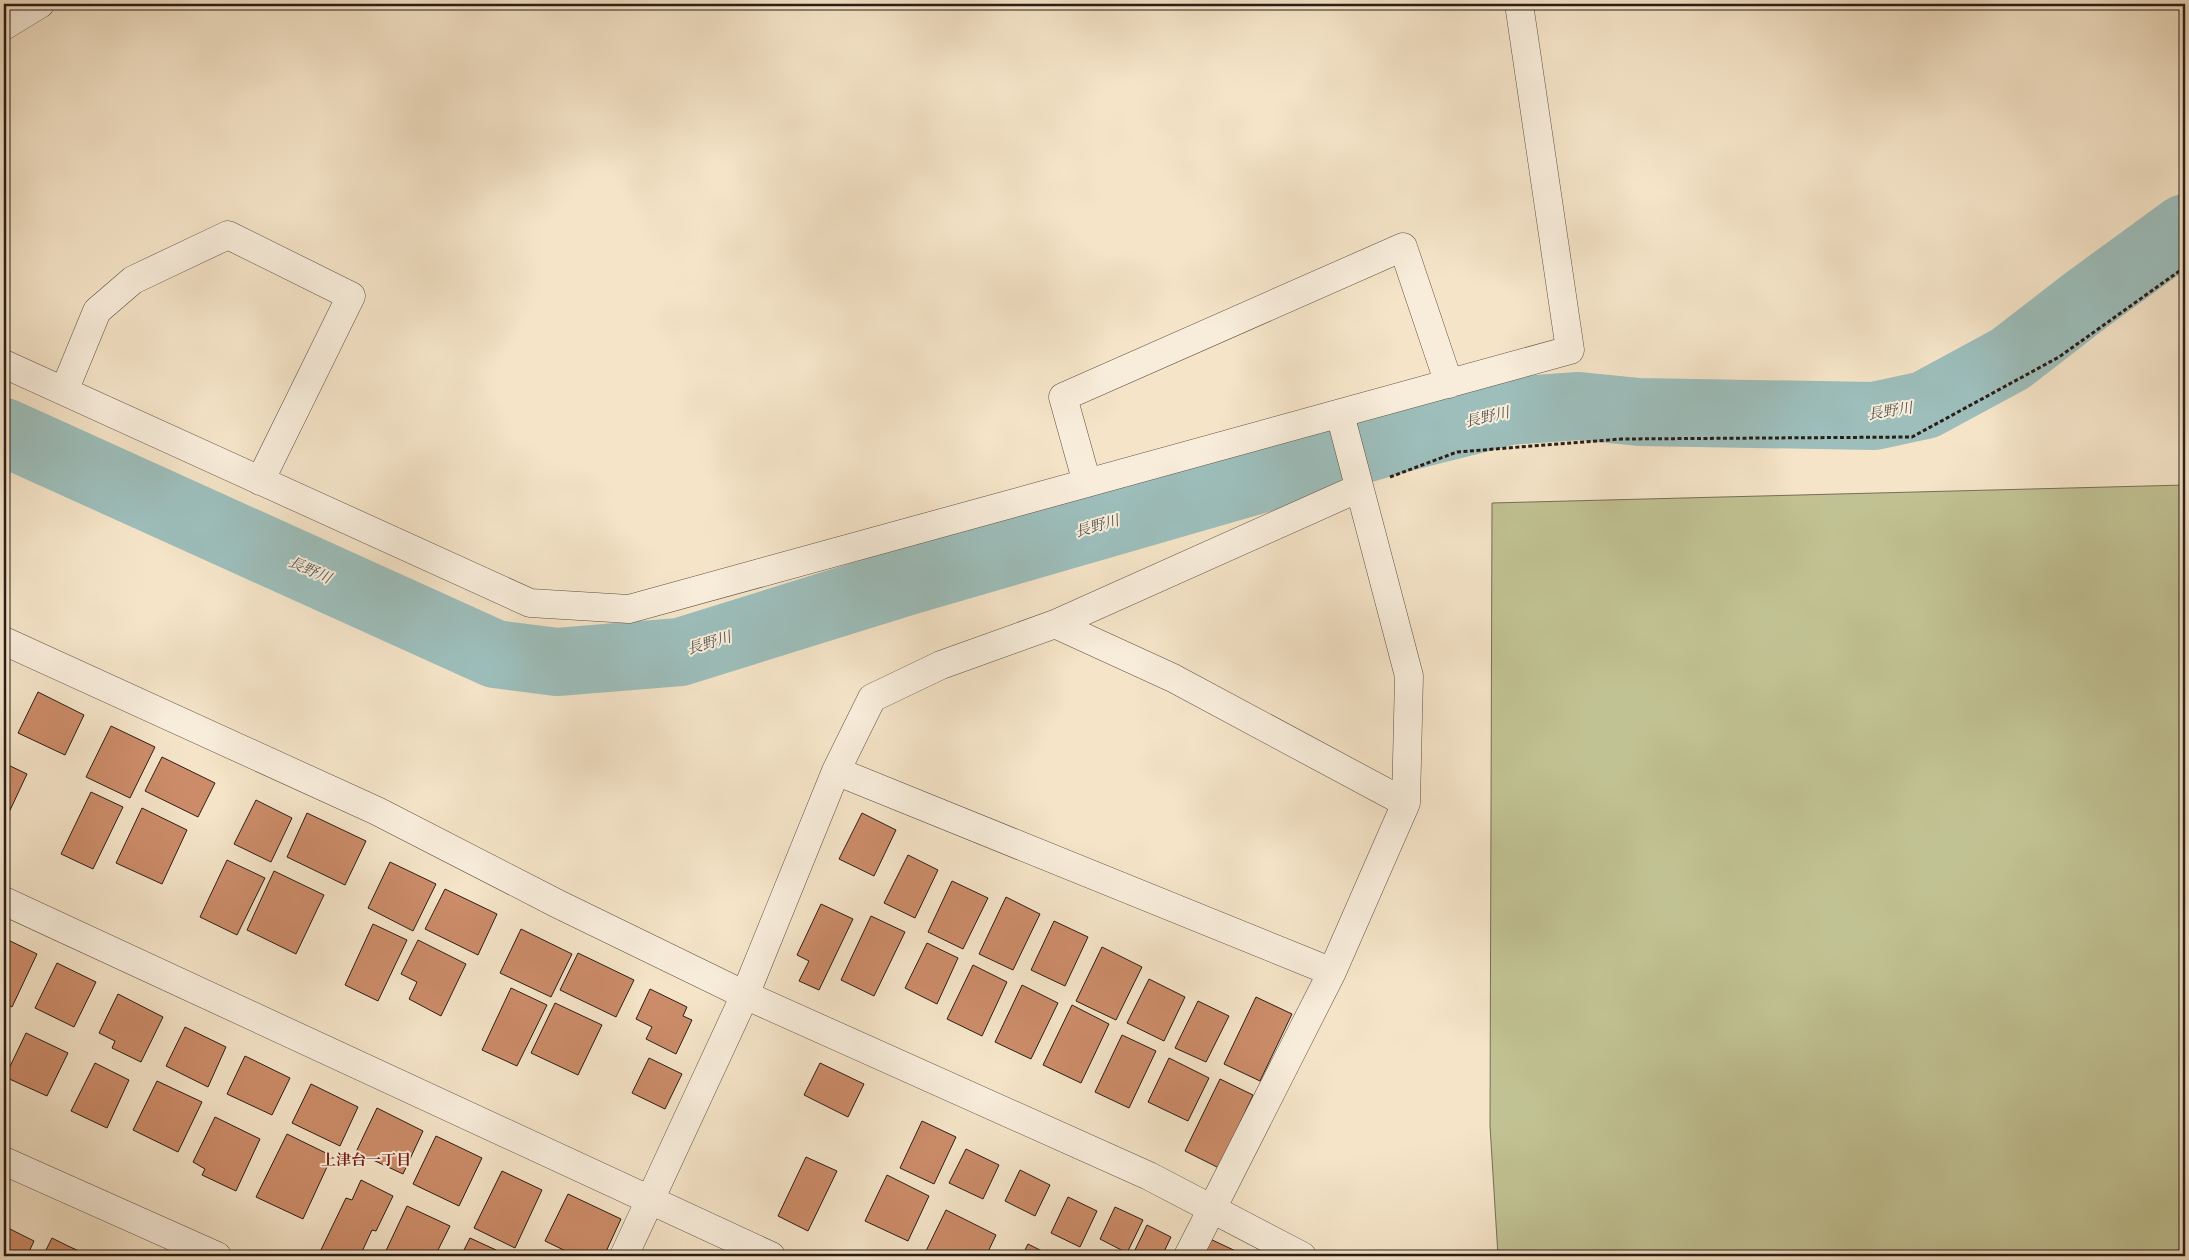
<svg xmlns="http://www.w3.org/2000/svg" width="2189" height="1260" viewBox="0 0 2189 1260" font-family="'IM FELL English','Noto Serif JP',serif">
  <rect width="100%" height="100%" fill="#f5e4c8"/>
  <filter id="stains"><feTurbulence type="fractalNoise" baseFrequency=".004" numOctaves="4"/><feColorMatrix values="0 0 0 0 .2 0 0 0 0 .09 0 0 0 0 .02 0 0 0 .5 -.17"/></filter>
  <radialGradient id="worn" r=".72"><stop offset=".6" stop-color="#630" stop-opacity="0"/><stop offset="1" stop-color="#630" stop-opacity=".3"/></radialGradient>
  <path fill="#c1c293" stroke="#767055" d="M2185 485V1256H1498L1490 1126 1492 503Z"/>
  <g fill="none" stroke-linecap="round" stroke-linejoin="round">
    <path stroke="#9dbebb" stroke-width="68" d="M4 432 495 654 557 662 680 652 908 581 1398 439 1509 411 1579 406 1639 412 1874 416 1925 405 2010 359 2085 301 2185 228"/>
  </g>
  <path fill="#cc8c69" stroke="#2b1d17" d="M38 692 84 715 65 755 18 733Z
    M111 726 155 747 130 798 86 777Z
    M162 757 215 783 198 817 145 791Z
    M4 763 27 774 4 823Z
    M91 792 123 807 93 869 61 854Z
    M256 800 292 818 271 862 234 844Z
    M142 808 187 830 162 884 116 863Z
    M307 813 366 841 345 885 287 857Z
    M862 813 896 830 874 876 839 859Z
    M908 855 938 870 915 918 884 903Z
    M227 860 265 878 237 935 200 917Z
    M390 862 436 884 413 931 368 908Z
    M274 871 324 895 296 954 247 930Z
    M952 881 988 898 963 949 928 932Z
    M445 889 497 914 478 955 425 929Z
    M1006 897 1040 914 1013 970 979 954Z
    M821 904 853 919 819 990 799 981 809 961 797 955Z
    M871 916 905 932 874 996 841 980Z
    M1054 921 1088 937 1065 986 1031 970Z
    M373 924 407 940 378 1001 345 985Z
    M521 929 572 954 551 997 500 973Z
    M4 938 37 954 12 1007 4 1003Z
    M418 940 466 964 441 1016 409 999 417 982 401 974Z
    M927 943 958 958 937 1004 905 988Z
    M1102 947 1142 967 1116 1020 1076 1001Z
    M578 953 634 980 616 1017 560 990Z
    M57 963 96 982 74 1027 35 1008Z
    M973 965 1007 982 982 1036 947 1019Z
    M1149 979 1185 997 1164 1041 1127 1023Z
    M1022 985 1058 1003 1031 1059 995 1042Z
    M511 988 547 1005 517 1066 482 1050Z
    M650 989 687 1007 683 1016 692 1020 676 1054 646 1039 652 1027 636 1019Z
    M118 994 163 1017 141 1062 112 1048 115 1041 99 1033Z
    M1256 997 1292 1014 1260 1081 1224 1064Z
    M1198 1001 1229 1016 1206 1062 1175 1048Z
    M555 1003 602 1025 578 1075 531 1053Z
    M1072 1005 1109 1024 1081 1083 1043 1065Z
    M185 1027 226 1047 208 1087 166 1066Z
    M26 1033 68 1053 47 1096 5 1077Z
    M1122 1035 1156 1051 1129 1108 1095 1092Z
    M245 1056 290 1078 272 1115 227 1094Z
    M649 1058 682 1074 665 1109 632 1093Z
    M1169 1058 1209 1078 1188 1121 1148 1102Z
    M95 1063 129 1080 107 1128 71 1111Z
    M820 1063 864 1084 848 1117 804 1095Z
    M1220 1079 1253 1095 1219 1168 1185 1151Z
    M157 1081 202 1102 178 1152 133 1130Z
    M311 1084 358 1107 340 1146 292 1123Z
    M377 1108 423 1131 403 1174 356 1152Z
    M215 1117 260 1139 236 1191 202 1175 205 1169 193 1162Z
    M922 1121 956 1137 934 1184 900 1168Z
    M287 1134 332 1156 303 1219 256 1197Z
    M436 1136 482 1158 459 1206 413 1184Z
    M966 1149 999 1165 983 1199 949 1183Z
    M806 1157 837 1171 808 1231 778 1216Z
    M1020 1170 1050 1185 1035 1216 1005 1201Z
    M502 1171 542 1190 515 1248 474 1228Z
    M887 1175 929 1196 908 1241 865 1221Z
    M361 1180 393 1196 376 1231 372 1230 360 1256H318L346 1198 352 1200Z
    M568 1194 621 1219 604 1256H576L545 1241Z
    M1068 1197 1097 1211 1080 1247 1051 1233Z
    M407 1206 450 1226 435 1256 384 1255Z
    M1115 1207 1143 1220 1127 1253 1100 1239Z
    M946 1210 996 1235 986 1256H936L926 1251Z
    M1147 1225 1171 1237 1162 1256H1148L1135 1250Z
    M4 1226 34 1241 27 1256H4Z
    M52 1238 68 1246 90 1256H43Z
    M470 1238 509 1256H461Z
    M1208 1238 1242 1254 1241 1256H1199Z
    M1028 1244 1052 1256H1022Z"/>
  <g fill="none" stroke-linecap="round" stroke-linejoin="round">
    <g stroke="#5e4f43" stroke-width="29">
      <path id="minor" d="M4 26 40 4
        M4 364 530 603 629 609 1570 350 1519 4
        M64 391 97 311 133 280 228 235 351 296 260 481
        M1087 483 1063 397 1403 247 1449 384
        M1055 624 1359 488
        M4 641 377 811 558 904 745 995 1149 1176 1302 1256
        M836 771 1332 972
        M4 901 771 1256
        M4 1161 217 1256
        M624 1256 745 995 836 771 872 698 941 665 1055 624 1173 678 1406 803
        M1188 1256 1332 972 1406 803 1409 676 1340 414"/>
    </g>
    <path stroke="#2b1d17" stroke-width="3" stroke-dasharray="4 2.5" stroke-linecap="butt" d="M1390 477 1457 452 1621 439 1912 437 2059 357 2185 267"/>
    <use href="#minor" stroke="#f8eddb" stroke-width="28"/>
  </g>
  <g text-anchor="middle" stroke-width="4" stroke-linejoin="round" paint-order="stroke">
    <g font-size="15" font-style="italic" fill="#535550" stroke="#f8eddb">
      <text transform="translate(1890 411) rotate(-9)" y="5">長野川</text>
      <text transform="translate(1487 417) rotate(-13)" y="5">長野川</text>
      <text transform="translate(1097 526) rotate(-16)" y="5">長野川</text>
      <text transform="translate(310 570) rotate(24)" y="5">長野川</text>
      <text transform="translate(709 643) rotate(-17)" y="5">長野川</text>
    </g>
    <g font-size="15" font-weight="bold" fill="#7a1f14" stroke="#f8eddb">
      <text x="366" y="1165">上津台一丁目</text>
    </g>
  </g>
  <rect width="2189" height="1260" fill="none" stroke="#f5e4c8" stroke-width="20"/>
  <rect x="5" y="5" width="2179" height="1250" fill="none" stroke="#2b1d17" stroke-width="2.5"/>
  <rect x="10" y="10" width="2169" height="1240" fill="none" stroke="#2b1d17"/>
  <rect width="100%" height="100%" filter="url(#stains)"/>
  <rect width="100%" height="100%" fill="url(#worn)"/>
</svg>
